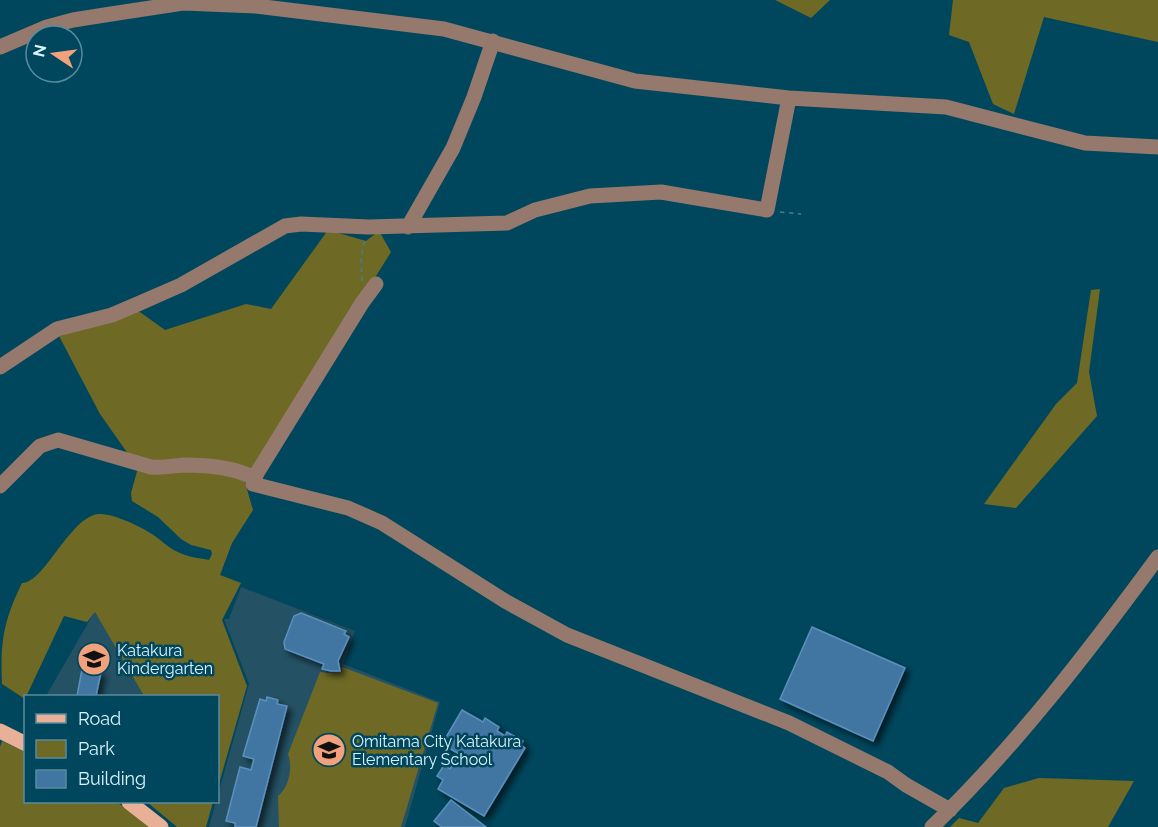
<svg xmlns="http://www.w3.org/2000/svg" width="1158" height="827" viewBox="0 0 1158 827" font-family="Raleway,sans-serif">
  <defs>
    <filter id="shadow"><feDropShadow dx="4.5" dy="4.5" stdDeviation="3" flood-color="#0009"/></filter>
  </defs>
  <rect width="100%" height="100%" fill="#00475d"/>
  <path fill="#245264" d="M241 587 355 631 343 664 440 702 405 827H209L249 684 224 619H229Z
    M95 611 144 696H46Z"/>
  <path fill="#6e6a25" d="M775 0H830L811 18Z
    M953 0H1158V42L1044 17 1014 114 993 104 969 42 949 35Z
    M328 230 366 241 379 231 391 252 253 473 242 472 253 510 232 543 220 575 241 583 222 620 247 686 218 787V696H144L95 612 87 622 64 616 25 699 2 684C0 641 4 620 22 583 44 584 70 516 99 514 113 513 144 528 155 536 163 542 169 548 178 552 187 557 199 558 209 560L212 554 211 550 191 545 181 539 158 517 132 501 131 493 138 468 100 414 59 336 137 310 165 330 246 304 271 309Z
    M1100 289 1089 372 1097 416 1016 508 984 504 1056 404 1077 383 1091 290Z
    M342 667 438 703 401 827H279L278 796C289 787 293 768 288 754L320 672 328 673 342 672Z
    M2 741 25 752 26 802H117L151 827H0V747Z
    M1039 778 1134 781 1108 827H950L959 818 978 823 1004 788Z
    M147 802H213L206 827H177Z"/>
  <path fill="#4276a2" stroke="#5b90bd" stroke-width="1.5" filter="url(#shadow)" d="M301 613 346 631 344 634 349 637 338 661 340 671H331L322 669 324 664 285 649 284 642 294 616Z
    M812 627 905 668 873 741 780 699Z
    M82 669 101 672 96 696H77Z
    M267 697 278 700 277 704 287 706 256 827H235V823L226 821 240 767 251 770 254 759 243 756 260 699 266 701Z
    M462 710 483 722 485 718 499 727 497 731 505 736 507 732 523 741 521 745 525 748 484 816 438 789 443 780 437 776 444 765 450 769 459 754 442 744Z
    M451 800 486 827H442L434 821Z"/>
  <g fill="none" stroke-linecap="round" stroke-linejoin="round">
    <path stroke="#467e90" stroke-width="1.5" stroke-dasharray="4.5 4.5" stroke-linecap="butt" d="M780 212 801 214
      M362 281 361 257 365 239"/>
    <path stroke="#95796c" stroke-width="15" d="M0 47 47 27 73 20 111 14 183 3 256 6 444 29 635 81 789 98 946 107 1085 143 1158 147
      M408 227 453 148 474 97 493 41
      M376 284 362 303 257 473 253 484 348 508 382 523 505 601 567 635 789 723 888 772 906 785 950 810
      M0 367 57 329 112 315 140 303 181 285 285 226 301 224 369 227 507 223 535 210 590 196 661 192 767 210 789 98
      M0 486 40 446 58 440 151 467C163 468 173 466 184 465 207 465 234 467 254 478
      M932 827C1017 745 1088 652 1158 557"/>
    <path stroke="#e8b096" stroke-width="15" d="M0 731 26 744
      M129 802 161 827"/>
  </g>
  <defs>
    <g id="school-disc" transform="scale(1.725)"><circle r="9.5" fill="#f1a17c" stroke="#00475d"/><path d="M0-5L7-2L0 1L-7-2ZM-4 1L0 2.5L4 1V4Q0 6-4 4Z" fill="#111"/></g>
  </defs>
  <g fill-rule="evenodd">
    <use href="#school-disc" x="94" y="659"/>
    <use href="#school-disc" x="329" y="750"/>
  </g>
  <g text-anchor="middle" stroke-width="5" stroke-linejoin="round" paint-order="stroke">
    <g font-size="16" fill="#dcf2fc" stroke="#00475d" text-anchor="start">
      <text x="117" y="656">Katakura<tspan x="117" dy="18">Kindergarten</tspan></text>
      <text x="352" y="747">Omitama City Katakura<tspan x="352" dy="18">Elementary School</tspan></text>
    </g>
  </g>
  <rect x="24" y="695" width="195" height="108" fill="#00475d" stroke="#588b9d" stroke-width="1.5"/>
  <rect x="36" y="714" width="30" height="9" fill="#e8b096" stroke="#588b9d" stroke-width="1.5"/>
  <text x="78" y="725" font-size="18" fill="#dcf2fc">Road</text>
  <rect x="36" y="740" width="30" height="18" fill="#6e6a25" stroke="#588b9d" stroke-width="1.5"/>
  <text x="78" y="755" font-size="18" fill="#dcf2fc">Park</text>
  <rect x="36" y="770" width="30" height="18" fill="#4276a2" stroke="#588b9d" stroke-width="1.5"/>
  <text x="78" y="785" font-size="18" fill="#dcf2fc">Building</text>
  <g transform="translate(54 54) rotate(283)"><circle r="28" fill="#00475d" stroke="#588b9d" stroke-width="1.5"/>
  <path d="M0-4.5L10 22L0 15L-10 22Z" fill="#f1a17c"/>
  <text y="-9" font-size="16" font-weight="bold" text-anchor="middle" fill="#dcf2fc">N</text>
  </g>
</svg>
